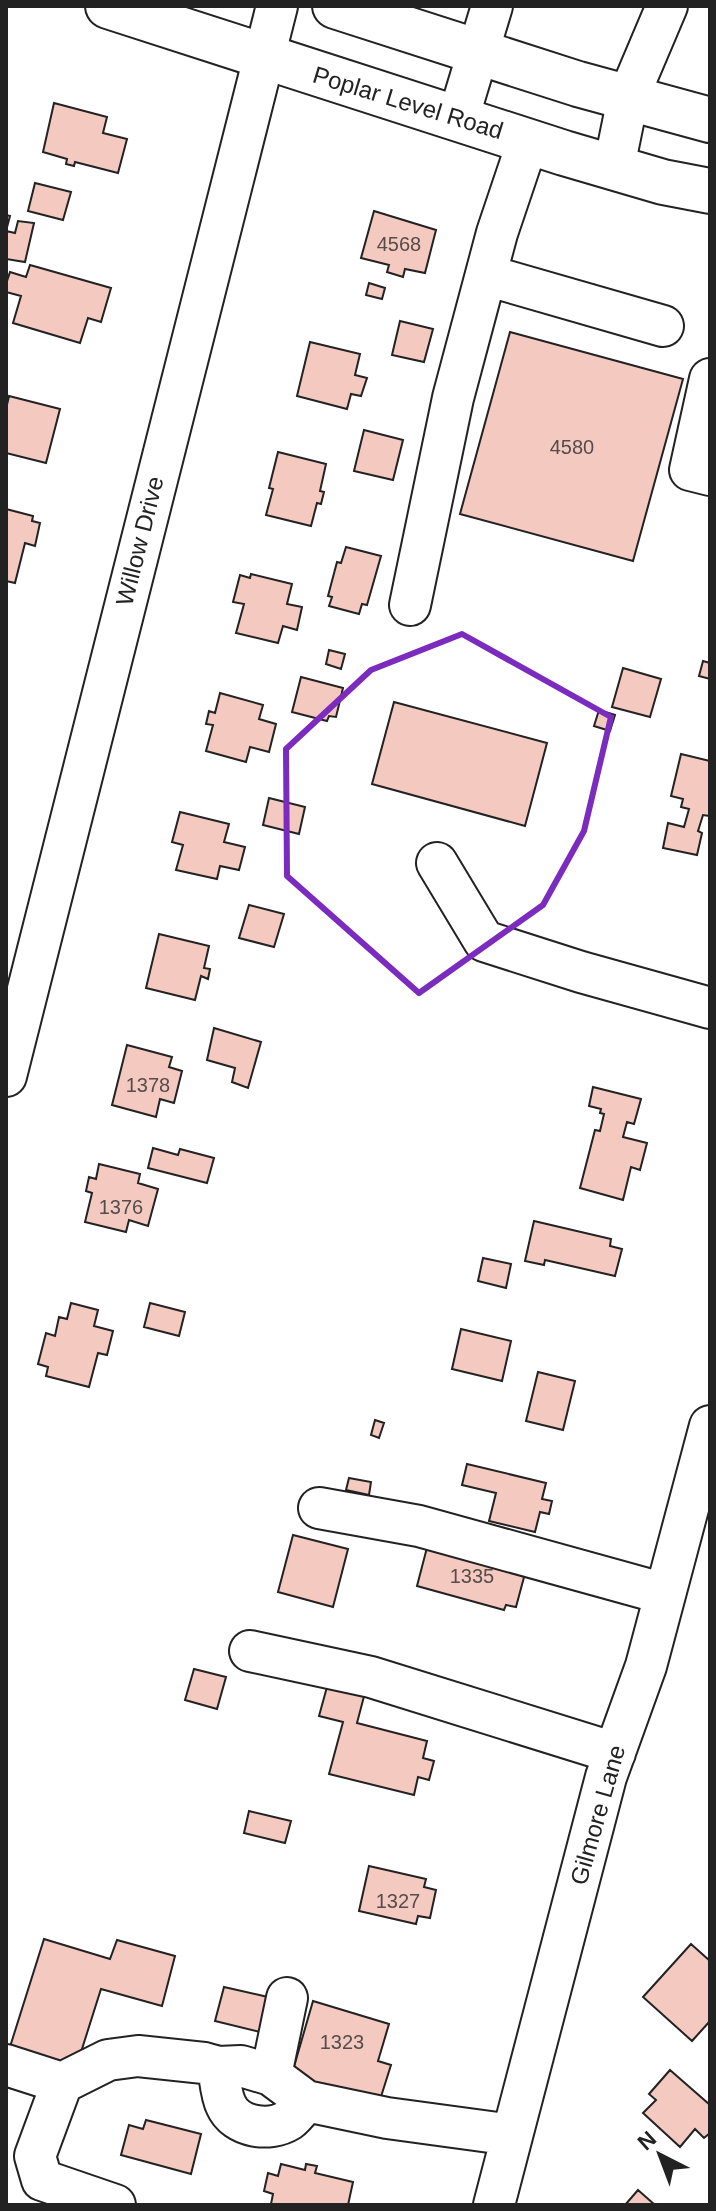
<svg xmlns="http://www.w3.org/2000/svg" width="716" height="2211" viewBox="0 0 716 2211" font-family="Helvetica,sans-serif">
  <rect width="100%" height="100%" fill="#fff"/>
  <path fill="#f3c9c0" stroke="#222" stroke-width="2" d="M54 103 107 117 103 133 127 139 118 173 75 162 74 166 66 164 67 159 43 152Z
    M35 183 71 192 63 220 28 211Z
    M374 211 436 230 425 273 405 269 403 277 387 272 389 265 361 258Z
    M6 215 10 216 6 231 15 233 18 221 34 223 25 262 6 259Z
    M30 265 111 288 101 322 88 318 80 343 13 323 21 296 6 292V284L10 272 26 277Z
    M369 283 385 288 382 299 366 295Z
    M400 321 433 329 424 362 392 355Z
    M510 332 683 379 633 561 460 514Z
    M310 342 360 354 355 375 367 378 361 396 351 394 347 409 297 396Z
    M9 396 60 409 46 463 6 453V409Z
    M364 430 403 440 393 480 354 471Z
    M278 452 326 464 320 491 324 492 321 504 317 503 311 526 266 515 273 489 269 488Z
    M6 509 33 516 32 521 40 523 35 546 25 543 15 583 6 581Z
    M346 547 381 556 367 605 362 604 359 614 329 606 332 597 328 596 337 562 341 563Z
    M251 574 292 584 287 604 302 607 297 630 283 626 278 643 236 633 244 604 233 602 240 575 250 578Z
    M329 650 345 654 341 669 326 664Z
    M703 661 710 663V679L699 676Z
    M623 668 661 679 650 717 612 707Z
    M301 677 343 688 336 717 329 716 327 721 292 712Z
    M220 693 263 705 259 719 276 724 269 752 250 747 246 762 206 751 213 725 206 724 209 711 215 713Z
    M394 702 547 743 525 826 372 784Z
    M599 710 615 715 610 731 594 726Z
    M681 754 710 761V816L703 815 698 831 702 833 697 855 663 848 668 823 684 827 689 809 681 807 683 799 671 796Z
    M269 798 305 807 299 834 263 825Z
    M180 812 229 824 224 842 245 847 239 870 220 866 217 879 176 870 183 845 172 842Z
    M249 905 284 914 274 947 239 938Z
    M159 934 209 946 204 968 210 969 208 979 201 976 195 1000 146 988Z
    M214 1028 261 1042 248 1088 232 1082 235 1068 207 1060Z
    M127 1045 172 1057 169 1067 182 1071 174 1103 160 1099 156 1117 112 1105Z
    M593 1087 641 1099 634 1124 627 1122 623 1137 647 1143 640 1170 631 1167 623 1200 580 1188 595 1130 600 1131 604 1114 600 1113 601 1109 589 1106Z
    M153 1148 178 1155 180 1149 214 1158 207 1183 148 1168Z
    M99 1164 140 1174 138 1183 158 1189 148 1226 129 1220 126 1232 85 1222 92 1193 86 1191 89 1177 96 1179Z
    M534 1221 611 1239 610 1246 622 1249 615 1276 545 1260 544 1265 525 1261Z
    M483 1258 511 1264 506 1288 478 1281Z
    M71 1303 98 1310 94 1326 113 1331 107 1355 98 1353 89 1387 46 1376 48 1367 38 1364 46 1333 55 1336 59 1317 67 1319Z
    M150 1303 185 1312 179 1336 144 1327Z
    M461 1329 511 1341 502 1381 452 1369Z
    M538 1372 575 1381 563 1430 526 1421Z
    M375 1420 384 1423 379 1438 371 1435Z
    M467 1464 546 1483 542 1499 552 1501 549 1514 540 1512 535 1532 489 1521 496 1493 462 1485Z
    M349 1478 371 1482 369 1495 346 1490Z
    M293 1535 348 1549 333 1607 278 1592Z
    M430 1536 527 1566 516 1607 506 1605 504 1610 417 1586Z
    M194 1669 226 1677 217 1709 185 1700Z
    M330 1676 367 1685 357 1723 427 1741 423 1758 434 1761 429 1780 418 1777 414 1795 329 1774 343 1722 319 1716Z
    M249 1811 291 1821 285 1843 244 1833Z
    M369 1866 426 1879 424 1887 436 1890 430 1918 418 1916 416 1924 359 1911Z
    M44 1939 110 1959 117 1940 175 1956 162 2006 101 1989 75 2071 9 2050Z
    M691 1944 710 1961V2021L692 2041 643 1997Z
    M224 1987 268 1997 260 2032 215 2021Z
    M313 2001 389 2024 378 2061 391 2065 379 2103 291 2077Z
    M670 2070 710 2105V2133L704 2138 695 2129 680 2147 643 2113 656 2100 649 2094Z
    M146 2120 201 2134 191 2174 121 2155 129 2125 143 2129Z
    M281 2164 305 2170 306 2164 317 2166 315 2173 353 2182 348 2205 271 2204 273 2194 264 2191 268 2173 278 2176Z
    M638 2190 655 2205H625Z"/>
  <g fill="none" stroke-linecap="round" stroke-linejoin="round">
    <g stroke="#222" stroke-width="44">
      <path id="minor" d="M458 119 492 6
        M614 167 628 98 667 6
        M486 275 663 326
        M710 379 690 470 710 475
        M410 605 453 398 497 233 528 141
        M437 863 484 941 581 972 710 1008
        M6 1076 277 6
        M319 1508 419 1526 665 1594
        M250 1651 371 1677 615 1753
        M6 2065 62 2083
        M218 2067C220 2078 221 2095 226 2105 236 2128 270 2132 289 2120 295 2116 301 2107 306 2101
        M271 2075 287 1998
        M115 2205 42 2180 35 2156 62 2083 108 2060 138 2056 204 2063 218 2067 241 2066 271 2075 306 2101 387 2118 512 2135
        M494 2205 606 1777 646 1666 710 1426"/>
    </g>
    <g stroke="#222" stroke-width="48">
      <path id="major" d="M108 6 564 153 663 182 710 191
        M335 6 578 84 710 120"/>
    </g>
    <use href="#minor" stroke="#fff" stroke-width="40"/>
    <use href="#major" stroke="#fff" stroke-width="44"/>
  </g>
  <path fill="none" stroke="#7b2cbf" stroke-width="6" stroke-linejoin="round" d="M462 634 611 717 584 831 543 905 419 993 287 876 286 749 371 670Z"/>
  <g text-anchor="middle" stroke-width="6" stroke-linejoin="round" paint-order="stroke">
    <g font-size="20" fill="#564c4a">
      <text x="399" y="251">4568</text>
      <text x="572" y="454">4580</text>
      <text x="148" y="1092">1378</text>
      <text x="121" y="1214">1376</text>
      <text x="472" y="1583">1335</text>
      <text x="398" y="1908">1327</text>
      <text x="342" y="2049">1323</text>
    </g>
    <g font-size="24" fill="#222" stroke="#fff">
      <text transform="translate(408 103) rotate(17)" y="8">Poplar Level Road</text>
      <text transform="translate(140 541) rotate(-76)" y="8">Willow Drive</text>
      <text transform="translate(598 1815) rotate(-74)" y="8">Gilmore Lane</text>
    </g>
  </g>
  <rect width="716" height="2211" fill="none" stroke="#222222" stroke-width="16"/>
  <g transform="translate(660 2155) rotate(318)" stroke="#ffffff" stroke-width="6" paint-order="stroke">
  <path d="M0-6L14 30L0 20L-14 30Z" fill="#222222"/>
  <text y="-12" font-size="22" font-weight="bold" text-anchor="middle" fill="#222222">N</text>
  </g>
</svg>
